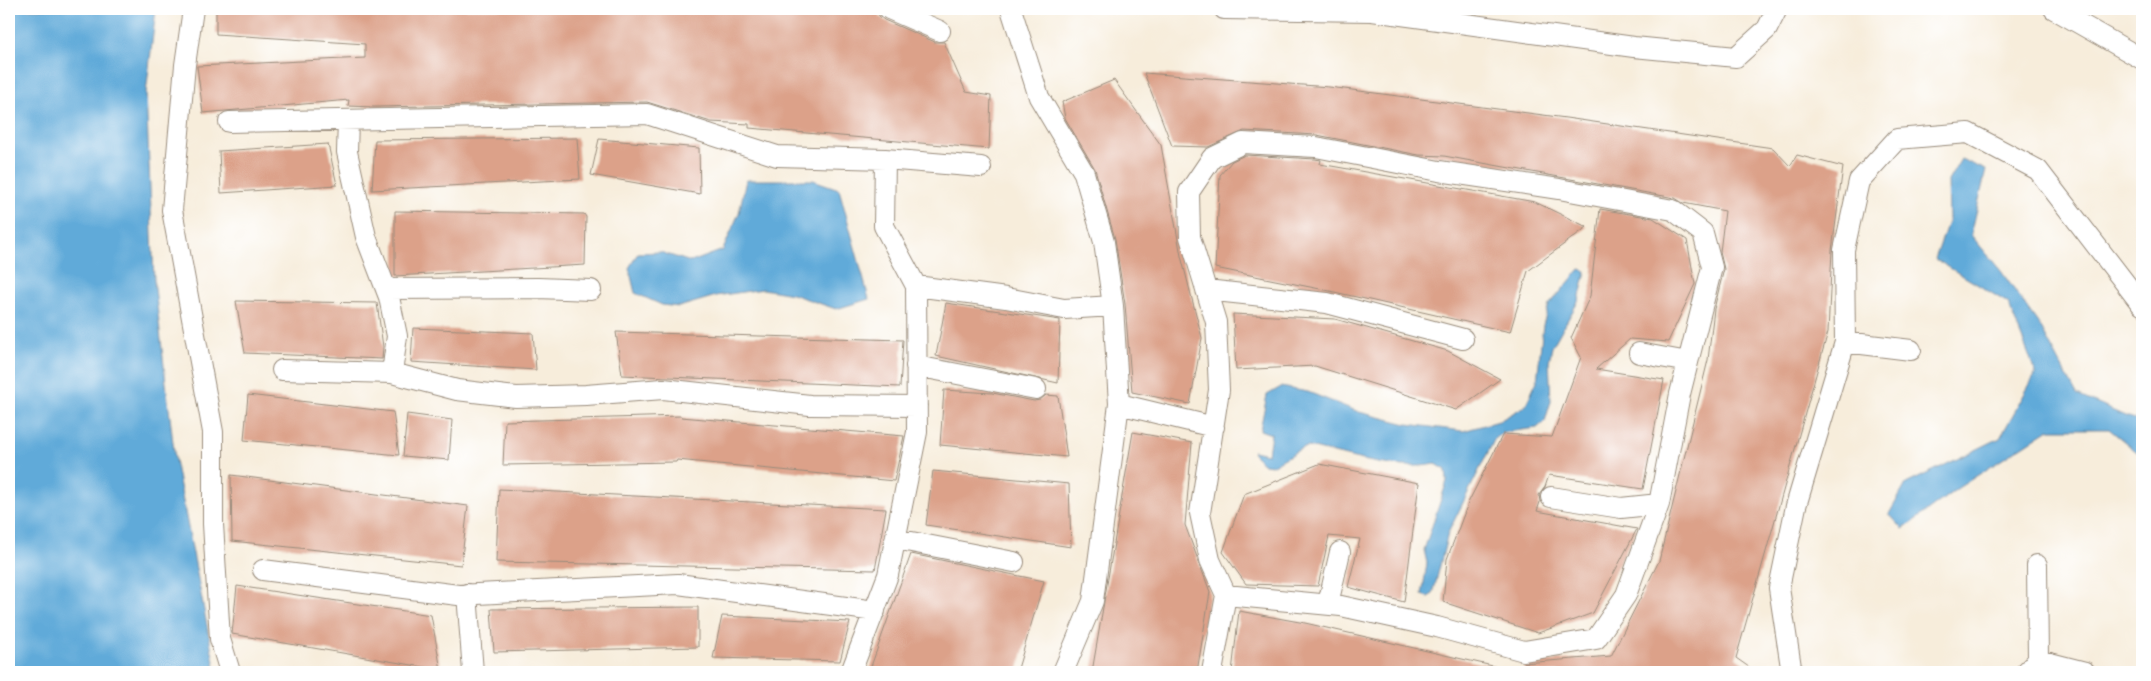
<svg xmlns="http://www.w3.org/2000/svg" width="2151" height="681" viewBox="0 0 2151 681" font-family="'Indie Flower',sans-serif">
  <rect width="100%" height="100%" fill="#fff"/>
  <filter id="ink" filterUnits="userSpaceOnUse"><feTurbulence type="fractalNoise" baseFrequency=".02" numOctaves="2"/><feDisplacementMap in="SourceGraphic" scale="10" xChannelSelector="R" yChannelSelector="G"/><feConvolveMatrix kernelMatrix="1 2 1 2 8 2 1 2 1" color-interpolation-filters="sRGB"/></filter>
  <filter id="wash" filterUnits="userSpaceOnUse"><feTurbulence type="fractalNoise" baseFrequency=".0096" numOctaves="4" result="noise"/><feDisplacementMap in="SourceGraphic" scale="20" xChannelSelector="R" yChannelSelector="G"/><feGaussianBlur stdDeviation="1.12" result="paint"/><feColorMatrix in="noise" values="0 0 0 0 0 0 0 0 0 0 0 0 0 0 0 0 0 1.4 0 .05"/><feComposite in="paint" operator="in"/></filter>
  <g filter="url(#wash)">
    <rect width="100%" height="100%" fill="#f7eddb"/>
    <path fill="#61aad9" stroke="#4e6a7c" d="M9 9H156L146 93 154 280 175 460 216 672H9Z
      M1961 159 1986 170 1971 235 2001 271 2040 326 2077 395 2125 416 2142 421V456L2109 429H2049L1958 488 1903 529 1889 514 1906 484 2000 438 2036 373 2008 303 1935 259 1949 219 1948 181Z
      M746 180H813L839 189 869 299 836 309 792 294 763 289 716 296 679 307 662 305 635 293 629 268 638 253 660 252 691 262 723 250 739 213Z
      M1580 269 1586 271 1579 300 1552 347 1549 361 1551 401 1545 421 1537 428 1506 432 1495 438 1448 533 1433 594 1428 597 1422 595 1427 563 1424 550 1447 481 1446 470 1436 464C1394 472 1350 456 1309 447L1302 448 1273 465 1264 464 1254 455 1253 451 1268 454 1271 434 1260 430 1267 395 1281 387 1308 392 1359 412 1407 424 1463 431 1499 421 1525 406 1537 381 1543 325 1549 305Z"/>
    <g id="blocks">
      <path fill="#dca189" d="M216 9H877L879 16 884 20 935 42H944L966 92 991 96 989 149 749 128V124L711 122 647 102 374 107 348 106 349 100 203 113 197 66 365 58V44L216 34Z
        M1144 73 1329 87 1566 118 1773 148 1790 166 1797 155 1843 167 1832 250 1828 332 1736 658 1756 672H1524V663L1611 656 1659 561 1708 360 1714 309 1724 269 1720 252 1725 211 1683 203 1675 198 1444 156 1419 155 1317 135 1244 131 1208 147 1172 146Z
        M1114 80 1161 145 1181 256 1202 338 1190 404 1132 392 1125 304 1115 239 1095 169 1065 118 1062 102Z
        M577 138 580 179 372 190 375 140Z
        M599 139 699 148 700 194 591 175Z
        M328 144 337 185 221 193 219 151Z
        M1245 155 1315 159 1321 160 1320 164 1535 202 1587 227 1528 271 1510 332 1330 291 1215 268 1220 175 1232 161Z
        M1600 209 1653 218 1687 240 1695 284 1668 342 1630 339 1596 369 1664 380 1643 489 1549 475 1545 487 1539 495 1540 502 1537 511 1637 529 1593 613 1538 633 1443 602 1447 559 1469 501 1503 434 1552 437 1581 357 1571 338 1590 296Z
        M395 211 584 214 586 217 585 265 395 276Z
        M236 301 377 303 383 347 382 359 245 353Z
        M946 303 1060 320 1058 383 936 356Z
        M1233 314 1335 319 1448 351 1500 379 1456 410 1315 366 1236 370Z
        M413 328 533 333 536 370 411 362Z
        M616 332 903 340 900 387 622 375Z
        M944 390 992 393 1034 401 1040 400 1046 395 1058 396 1067 457 940 445Z
        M248 395 393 412 399 455 244 440Z
        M407 414 452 420 449 460 403 456Z
        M681 416V417L904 436 894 481 677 460 676 462 503 465 505 421Z
        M1133 432 1192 443 1185 525 1210 592 1197 672H1092Z
        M1319 464 1419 483 1404 602 1348 587 1360 539 1329 536 1318 586 1246 584 1223 552 1244 494Z
        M933 471 1069 484 1071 547 926 525Z
        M231 475 468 506 461 565 232 541Z
        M499 489 886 509 875 570 496 562Z
        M911 554 1044 581 1017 672H869Z
        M237 586 431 615 441 670 232 634Z
        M698 607V647L494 652 491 609Z
        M1239 611 1305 623 1497 667V672H1232Z
        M722 616 850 622 840 661 713 658Z"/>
    </g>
  </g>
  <g filter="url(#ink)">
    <use href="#blocks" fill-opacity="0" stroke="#998c7c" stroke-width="1"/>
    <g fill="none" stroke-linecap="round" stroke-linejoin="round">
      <g stroke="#998c7c" stroke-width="22">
        <path id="minor" d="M193 9 185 65 172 210 213 432V524L220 639 230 672
          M889 9 940 31
          M1011 9 1039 97 1084 173 1104 242 1113 306 1119 404 1093 601 1063 672
          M1224 9 1372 11V9
          M2054 9 2142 59
          M1372 11 1634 47 1736 57 1767 29 1777 9
          M348 120 347 152 366 237 389 297 397 336 392 373
          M229 122 647 114 777 156 885 159 981 167
          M916 286 1006 298 1064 309 1113 306
          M386 289 538 288 591 290
          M1206 290 1327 303 1463 339
          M1845 342 1911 350
          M1639 353 1688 362
          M916 366 1036 389
          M282 370 392 373 457 390 516 397 586 395 663 389 810 405 917 406
          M1119 404 1214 427
          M1551 497 1621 508 1659 504
          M896 539 1014 562
          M2037 565 2038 660
          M263 570 458 595 678 584 875 611
          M467 594 473 672
          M1328 604 1340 552
          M851 672 888 575 917 432 916 286 884 226 885 159
          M1212 672 1226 595 1341 606 1437 627 1524 651 1596 639 1626 595 1659 504 1680 394 1712 267 1703 233 1673 210 1559 189 1439 171 1316 147 1243 143 1212 158 1189 192 1190 237 1216 322 1219 390 1200 513 1210 560 1226 595
          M1794 672 1791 667 1779 588 1796 506 1845 342 1844 250 1859 181 1897 139 1968 133 2038 170 2142 305
          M2026 672 2038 660 2085 672"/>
      </g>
      <use href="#minor" stroke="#fff" stroke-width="20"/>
    </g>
  </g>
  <rect width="2151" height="681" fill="none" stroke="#fff" stroke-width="30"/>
</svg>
